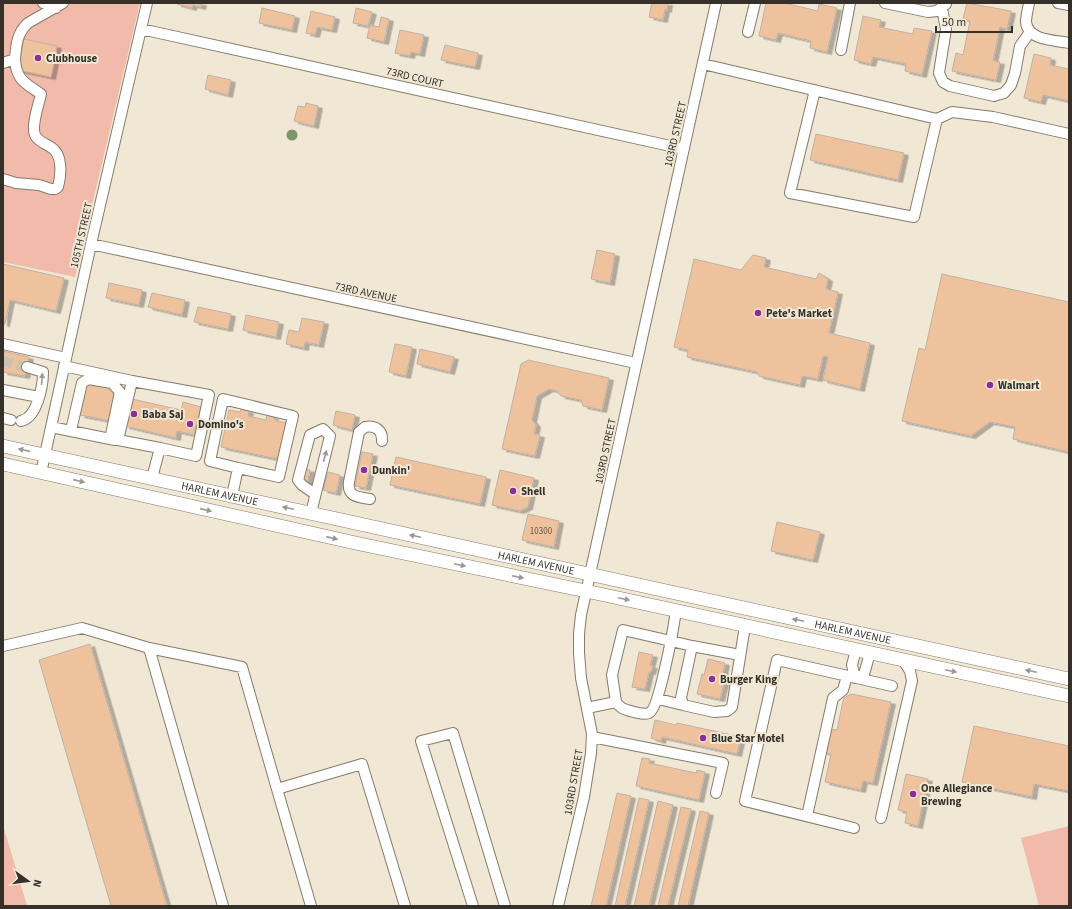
<svg xmlns="http://www.w3.org/2000/svg" width="1072" height="909" viewBox="0 0 1072 909" font-family="'Source Sans 3',sans-serif">
  <defs>
    <filter id="shadow"><feDropShadow dx="4.5" dy="2.5" stdDeviation="0" flood-color="#0004"/></filter>
  </defs>
  <rect width="100%" height="100%" fill="#f0e7d4"/>
  <path fill="#f1baab" d="M3 3H140L75 277 3 262Z
    M3 825 27 906H3Z
    M1069 826V906H1039L1021 838Z"/>
  <path fill="#7d976b" d="M286.5 135a5.5 5.5 0 1 1 11 0a5.5 5.5 0 1 1-11 0Z"/>
  <path fill="#efc29e" stroke="#c2b1a4" filter="url(#shadow)" d="M177 3H202L201 7 193 5 192 8 177 4Z
    M652 3H668L667 10 665 9 663 20 649 17Z
    M766 3H784L818 11 819 4 837 8 827 52 810 48 811 41 778 33 776 40 759 36Z
    M967 3 1011 11 1007 29 1000 27 993 61 1000 62 996 80 952 71 956 53 963 55 970 21 963 19Z
    M262 8 295 16 292 30 259 23Z
    M356 8 372 12 368 26 353 23Z
    M311 11 335 17 332 30 317 27 315 35 306 33Z
    M863 16 881 20 879 27 913 34 914 28 932 31 922 75 905 71 906 64 873 57 871 64 854 60Z
    M381 17 389 19 384 42 367 38 370 25 379 27Z
    M400 30 424 35 420 54 411 52 410 56 395 53Z
    M24 39 57 46 51 77 18 70Z
    M445 45 478 53 475 67 441 60Z
    M1034 54 1051 58 1050 65 1069 69V101L1043 95 1041 102 1024 98Z
    M208 75 231 80 228 95 205 89Z
    M306 103 318 106 314 126 294 121 298 106 305 107Z
    M816 134 904 153 898 180 810 160Z
    M597 250 615 254 610 283 591 279Z
    M753 255 766 258 764 267 816 279 819 273 828 279 826 289 838 292 829 333 870 343 860 389 823 380 828 357 823 356 818 379 802 376 800 385 759 376 757 372 687 357 688 350 674 347 694 259 741 270Z
    M3 264 64 278 56 311 10 300 5 324H3Z
    M942 274 1069 302V452L1013 439 1015 427 990 422 971 436 902 421 919 348 925 350Z
    M109 283 142 290 139 305 106 298Z
    M152 293 185 300 182 315 148 307Z
    M198 307 231 314 228 329 194 322Z
    M246 315 279 322 276 337 243 330Z
    M302 318 324 322 319 345 305 342 304 348 286 344 289 330 299 332Z
    M395 344 412 347 406 376 389 372Z
    M420 349 454 357 450 372 417 364Z
    M3 351 29 357 25 376 3 372Z
    M528 360 609 378 602 410 583 406 581 400 561 396 557 391 549 389 537 396 532 420 536 425 534 434 540 435 535 456 502 449 521 364Z
    M90 384 114 389 116 394 111 421 80 415 85 387Z
    M132 399 181 410 183 402 201 407 194 435 177 431 176 438 125 426Z
    M241 409 249 411 248 416 266 420 267 415 274 417V420L286 423 278 459 221 447 229 410 240 412Z
    M336 411 355 415 352 430 333 425Z
    M362 452 373 454 366 488 355 486Z
    M396 457 486 477 480 504 390 485Z
    M306 469 310 470 307 483 302 482Z
    M500 470 534 478 528 507 520 511 492 505Z
    M328 472 340 475 336 493 323 490Z
    M528 514 559 521 554 547 522 540Z
    M777 522 820 532 813 560 771 551Z
    M90 644 167 906H111L39 660Z
    M639 652 653 655 650 666H653L651 672H649L645 689 632 687Z
    M708 659 725 663 722 679H725L720 699 697 694 702 674 704 675Z
    M851 694 891 702 873 783 863 781 861 790 825 782 831 754 823 752 828 729 837 730 843 701 844 698Z
    M655 720 676 725 677 723 741 737 737 754 662 737 661 741 651 738Z
    M974 726 1069 746V791L1034 784 1032 797 962 782Z
    M642 758 650 759 649 763 696 773 697 770 705 772 699 800 636 786Z
    M906 774 928 779 918 826 905 823 907 812 898 810Z
    M617 793 631 796 606 906H591Z
    M639 798 649 800 625 906H615Z
    M658 801 673 805 649 906H634Z
    M681 807 691 809 668 906H658Z
    M700 811 709 813 688 906H678Z"/>
  <g fill="none" stroke-linecap="round" stroke-linejoin="round">
    <path stroke="#cbc3b2" stroke-width="10" stroke-dasharray="10 5" stroke-linecap="butt" d="M3 361 27 367"/>
    <g stroke="#847b6b" stroke-width="12">
      <path id="minor" d="M43 3 56 8
        M885 3 928 12 937 11 946 4
        M1029 3C1028 9 1026 16 1026 22 1028 41 1055 40 1069 43
        M1058 3 1069 5
        M942 8 946 29 939 73 943 82 950 86 994 96 1004 93 1011 85 1015 73 1020 46 1030 32
        M141 29 684 149
        M748 32 755 3
        M841 50 850 3
        M15 59C16 45 17 33 28 23L63 3
        M3 63 15 59C16 80 25 83 41 94 39 104 31 125 35 135 38 142 47 144 52 148 63 155 61 176 58 187L55 189H51L39 185 16 183 3 179
        M703 64 937 119 914 217 790 193 815 90
        M937 119 952 112 993 117 1069 134
        M91 244 636 363
        M3 344 66 358
        M64 366 132 381
        M3 390 39 397
        M3 418 11 420
        M21 421C37 418 43 386 43 372L27 367
        M51 427 115 440
        M71 430 82 383 88 379 112 383 120 392 110 439
        M41 473 91 244 147 3
        M152 478 160 448 118 440 132 381 209 395 196 456 160 448
        M232 496 238 468 279 477 293 416 223 399 210 461 238 468
        M370 499C358 497 347 497 349 482L359 432 365 427C375 425 383 430 382 441
        M311 513 330 436 323 429 310 435 298 480 302 485 315 494
        M3 646 82 628 149 648 242 667 277 789
        M149 648 223 906
        M856 650 852 665 855 678 864 674 870 653
        M740 655 692 646 681 698 683 705 714 712 727 711 732 707 745 626
        M658 699 683 705
        M616 702 612 675 623 630 671 641 676 611
        M587 708 616 702C622 710 624 709 634 712 639 713 645 715 649 713 658 709 668 653 671 641L692 646
        M592 737 723 763 716 793
        M807 816 833 698 843 690 847 676
        M881 818 912 681 910 671 903 660
        M854 828 745 801 777 660 892 686
        M311 906 277 789 362 764 405 906
        M473 906 421 741 453 733 505 906
        M558 906 584 797 591 753 592 734 581 678 579 653V634L581 615 716 3"/>
    </g>
    <g stroke="#847b6b" stroke-width="14">
      <g id="major">
        <path id="s1" d="M3 446 1069 679"/>
        <path d="M3 464 360 544 586 591 1069 696"/>
      </g>
    </g>
    <use href="#minor" stroke="#fff" stroke-width="10"/>
    <use href="#major" stroke="#fff" stroke-width="13"/>
  </g>
  <defs><path id="oneway-solid" d="M-6-.8H1V-3.2L6.5 0L1 3.2V.8H-6Z"/></defs>
  <g fill="#9a9894">
    <use href="#oneway-solid" transform="translate(42 379) rotate(-85)"/>
    <use href="#oneway-solid" transform="translate(24 450) rotate(-167)"/>
    <use href="#oneway-solid" transform="translate(325 456) rotate(-75)"/>
    <use href="#oneway-solid" transform="translate(79 481) rotate(13)"/>
    <use href="#oneway-solid" transform="translate(288 508) rotate(-168)"/>
    <use href="#oneway-solid" transform="translate(206 510) rotate(13)"/>
    <use href="#oneway-solid" transform="translate(415 536) rotate(-168)"/>
    <use href="#oneway-solid" transform="translate(332 538) rotate(13)"/>
    <use href="#oneway-solid" transform="translate(460 565) rotate(12)"/>
    <use href="#oneway-solid" transform="translate(518 577) rotate(12)"/>
    <use href="#oneway-solid" transform="translate(624 599) rotate(12)"/>
    <use href="#oneway-solid" transform="translate(798 620) rotate(-168)"/>
    <use href="#oneway-solid" transform="translate(951 671) rotate(12)"/>
    <use href="#oneway-solid" transform="translate(1031 671) rotate(-168)"/>
  </g>
  <g fill="#8b2e98" stroke="#f0e7d4" stroke-width="1.5">
    <circle cx="38" cy="58" r="4"/>
    <circle cx="758" cy="313" r="4"/>
    <circle cx="990" cy="385" r="4"/>
    <circle cx="134" cy="414" r="4"/>
    <circle cx="190" cy="424" r="4"/>
    <circle cx="364" cy="470" r="4"/>
    <circle cx="513" cy="491" r="4"/>
    <circle cx="712" cy="679" r="4"/>
    <circle cx="703" cy="738" r="4"/>
    <circle cx="913" cy="794" r="4"/>
  </g>
  <g text-anchor="middle" stroke-width="4" stroke-linejoin="round" paint-order="stroke">
    <g font-size="9" fill="#645547">
      <text x="541" y="534">10300</text>
    </g>
    <g font-size="11" font-weight="bold" fill="#35312a" stroke="#f0e7d4" text-anchor="start">
      <text x="46" y="62">Clubhouse</text>
      <text x="766" y="317">Pete's Market</text>
      <text x="998" y="389">Walmart</text>
      <text x="142" y="418">Baba Saj</text>
      <text x="198" y="428">Domino's</text>
      <text x="372" y="474">Dunkin'</text>
      <text x="521" y="495">Shell</text>
      <text x="720" y="683">Burger King</text>
      <text x="711" y="742">Blue Star Motel</text>
      <text x="921" y="792">One Allegiance<tspan x="921" dy="13">Brewing</tspan></text>
    </g>
    <g font-size="11" fill="#35312a" stroke="#f0e7d4">
      <text transform="translate(415 77) rotate(13)" y="4">73RD COURT</text>
      <text transform="translate(675 134) rotate(-77)" y="4">103RD STREET</text>
      <text transform="translate(81 235) rotate(-77)" y="4">105TH STREET</text>
      <text transform="translate(366 292) rotate(12)" y="4">73RD AVENUE</text>
      <text transform="translate(605 451) rotate(-78)" y="4">103RD STREET</text>
      <text dy="4" stroke="none"><textPath href="#s1" startOffset="222">HARLEM AVENUE</textPath></text>
      <text dy="4" stroke="none"><textPath href="#s1" startOffset="546">HARLEM AVENUE</textPath></text>
      <text dy="4" stroke="none"><textPath href="#s1" startOffset="870">HARLEM AVENUE</textPath></text>
      <text transform="translate(573 782) rotate(-80)" y="4">103RD STREET</text>
    </g>
  </g>
  <rect width="1072" height="909" fill="none" stroke="#35312a" stroke-width="8"/>
  <g transform="translate(28 881) rotate(104)" stroke="#f0e7d4" stroke-width="3" paint-order="stroke">
  <path d="M0-3L7 15L0 10L-7 15Z" fill="#35312a"/>
  <text y="-6" font-size="11" font-weight="bold" text-anchor="middle" fill="#35312a">N</text>
  </g>
  <path d="M936 26v6h76v-6" fill="none" stroke="#35312a" stroke-width="2"/>
  <text x="942" y="26" font-size="12" fill="#35312a" stroke="#f0e7d4" stroke-width="3" paint-order="stroke">50 m</text>
</svg>
